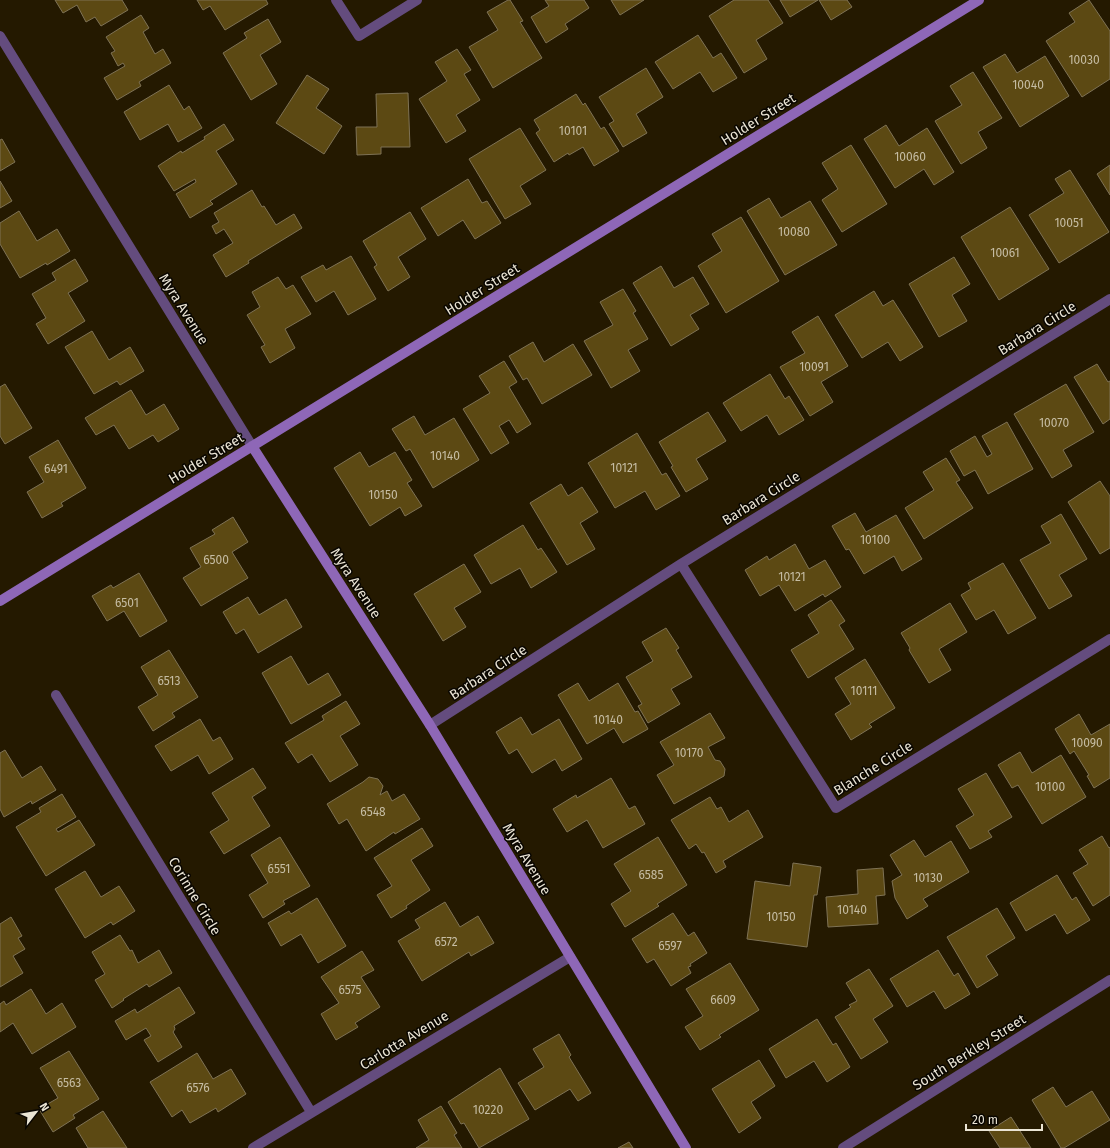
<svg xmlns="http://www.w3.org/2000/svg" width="1110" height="1148" viewBox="0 0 1110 1148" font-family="'Fira Sans',sans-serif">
  <rect width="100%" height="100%" fill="#241900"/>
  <path fill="#5c4913" stroke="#7e7255" d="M55 0H122L128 10 101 26 95 17 86 22 77 5 63 13Z
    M197 0H266L268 4 225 30 210 6 203 10Z
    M508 0H510L523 21 520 22 542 58 493 88 469 47 498 30 487 12Z
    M545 0H584L589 8 565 24 568 29 546 43 531 17 549 6Z
    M611 0H644L620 15Z
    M734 0H768L783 23 756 40 767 59 744 73 709 16Z
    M780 0H818L790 17Z
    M819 0H847L852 7 831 20Z
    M1089 0 1110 31V79L1082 97 1046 41 1075 22 1069 13Z
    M141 15 149 28 143 32 155 54 163 49 171 63 139 82 141 86 117 100 104 78 125 66 123 63 118 66 111 53 115 51 106 37Z
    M268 19 281 42 260 55 277 84 251 100 223 53 247 38 244 33Z
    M698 35 713 58 721 53 737 78 713 92 700 72 673 89 655 62Z
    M457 49 471 70 464 74 480 100 456 115 466 131 446 143 419 99 447 81 435 62Z
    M1005 54 1017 73 1045 56 1069 96 1020 127 983 67Z
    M646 68 663 97 636 114 647 133 623 147 609 124 614 121 599 97Z
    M973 72 1002 118 978 132 987 148 961 164 935 121 962 105 950 86Z
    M307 75 329 89 316 108 342 126 324 154 276 123Z
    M169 85 184 110 189 106 202 128 178 142 168 124 140 140 124 112Z
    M408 93 410 147H381V154L357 155 356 127H377L376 94Z
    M576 94 583 105 585 103 601 129 604 127 619 151 594 166 583 147 569 155 568 153 554 162 536 133 540 130 534 120Z
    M224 124 234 140 216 151 237 184 210 201 213 204 190 218 176 194 196 182 195 179 174 191 158 166 181 151 182 153 205 139 204 137Z
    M886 125 899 146 927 128 954 172 934 185 924 169 895 188 864 139Z
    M520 128 546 170 520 186 531 204 505 219 469 159Z
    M2 139 15 162 0 171V140Z
    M851 145 887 204 842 232 822 200 838 189 822 163Z
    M1110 165V195L1097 174Z
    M1070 170 1109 232 1059 263 1029 215 1064 193 1055 179Z
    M468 179 482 203 487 201 501 223 475 239 463 220 438 236 421 208Z
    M0 181 12 201 0 208Z
    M252 190 262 207 264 206 276 225 294 214 302 228 248 261 249 263 226 277 213 255 233 243 224 229 216 234 212 226 219 222 214 213Z
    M769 198 781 218 810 201 837 245 785 275 747 211Z
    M1010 207 1049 269 999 300 961 237Z
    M19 211 37 241 57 229 70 251 47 265 46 263 20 278 0 244V223Z
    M410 212 426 239 398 257 410 277 388 291 374 267 377 265 363 241Z
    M741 217 779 281 726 313 698 266 722 251 712 234Z
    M351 256 376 299 348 315 334 291 316 302 301 277 323 265 326 270Z
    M954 257 970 284 952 295 967 321 939 337 909 284Z
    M75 259 88 281 68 293 85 321 48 344 36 324 46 318 32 294 56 280 52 273Z
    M661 266 674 288 693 277 709 304 690 315 699 329 671 346 633 283Z
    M278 277 286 289 293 285 311 314 285 329 295 348 270 363 261 347 265 345 247 315 260 307 252 292Z
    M623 289 636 311 633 313 648 339 628 350 640 371 611 388 584 341 613 325 600 302Z
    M874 291 883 306 893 300 923 347 900 361 888 342 862 358 835 315Z
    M818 316 848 366 821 382 833 402 810 416 780 367 805 353 792 332Z
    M92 331 109 360 130 347 144 371 120 385 117 381 94 394 65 347Z
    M533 342 544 362 573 344 592 375 542 404 527 378 523 380 509 356Z
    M504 361 517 382 509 387 531 424 517 433 509 420 499 426 509 443 491 454 463 409 490 393 479 376Z
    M1097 364 1108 382 1110 381V419L1103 424 1074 377Z
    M770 374 785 399 789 396 804 420 779 435 767 415 741 431 723 403Z
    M5 384 32 428 5 444 0 436V387Z
    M1066 384 1094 432 1063 450 1072 466 1052 478 1014 414Z
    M131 390 146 415 164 404 179 429 158 442 153 435 129 449 114 425 96 435 85 418Z
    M708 412 726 441 696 459 708 479 686 492 671 467 673 466 659 442Z
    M414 416 425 435 454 418 479 460 433 488 410 449 406 451 392 429Z
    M1007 422 1033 469 988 494 975 470 964 476 950 451 975 436 987 457 992 454 982 436Z
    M637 433 662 475 666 473 680 496 656 510 645 491 615 508 588 463Z
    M58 440 86 488 61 503 63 506 42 518 27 492 44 482 29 457Z
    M360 452 369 467 395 452 412 480 407 483 422 506 405 516 400 507 370 526 334 468Z
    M946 458 960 480 956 482 973 508 924 539 905 508 934 490 923 472Z
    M1100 481 1110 496V548L1100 554 1068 502Z
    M561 484 568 496 582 487 598 512 580 523 595 549 567 565 530 503Z
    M855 513 866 532 896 515 922 559 902 571 894 556 864 574 849 549 846 550 832 526Z
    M1061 514 1087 559 1059 575 1072 596 1049 609 1020 560 1051 543 1041 526Z
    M233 517 248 542 232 552 248 578 201 606 183 578 201 567 190 548 215 534 212 530Z
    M523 525 538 550 541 548 557 572 531 588 520 568 491 584 474 555Z
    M795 544 809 569 825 560 841 587 825 597 823 594 795 611 779 585 760 596 745 570 767 556 769 560Z
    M1003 563 1036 618 1008 634 994 610 976 620 961 595 971 589 968 583Z
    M464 564 481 592 454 608 466 627 443 641 414 594Z
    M139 573 167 621 140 637 124 611 107 621 92 596 111 585 113 588Z
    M248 597 259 615 286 599 302 627 258 653 244 629 236 634 223 612Z
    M831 600 845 621 839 625 854 649 808 678 791 650 819 633 808 615Z
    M950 603 967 632 939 649 951 670 929 683 909 650 910 648 901 633Z
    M666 628 679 648 676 650 692 677 671 689 680 704 648 723 638 706 642 704 626 677 653 661 642 642Z
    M169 650 198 697 172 713 175 717 153 731 138 707 158 695 141 667Z
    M291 656 308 685 328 673 341 695 291 724 262 673Z
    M865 659 895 708 869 724 872 727 851 740 835 714 851 704 835 678Z
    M578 683 589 701 618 683 635 712 638 711 648 729 623 743 614 728 587 744 558 695Z
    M346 701 360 724 340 736 358 765 330 782 312 754 298 763 285 743 324 720 322 716Z
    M710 713 725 738 708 747 715 760 720 761 725 769 724 776 674 804 657 775 674 765 660 742Z
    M1079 714 1091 735 1110 724V778L1094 788 1087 776 1089 775 1074 751 1070 754 1055 729Z
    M521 717 532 735 559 719 582 759 562 771 555 759 532 773 517 749 509 754 496 732Z
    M200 719 213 741 220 737 233 759 209 774 198 755 171 771 155 746Z
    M5 750 22 778 41 766 56 790 32 804 31 801 4 817 0 809V753Z
    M1020 752 1032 773 1061 755 1086 797 1042 824 1018 785 1012 788 998 765Z
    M253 768 266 788 252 797 270 826 224 854 210 832 229 820 212 793Z
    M986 773 1012 817 988 831 992 837 970 849 956 826 974 815 958 789Z
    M369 777 378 779 383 786 380 795 387 791 392 801 404 794 420 819 395 834 394 832 366 851 347 819 339 824 327 804 363 782Z
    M611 778 629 809 635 806 645 824 603 848 587 820 567 832 553 809 576 795 577 798Z
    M62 794 76 817 56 829 58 832 79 820 95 845 46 876 16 827 41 812 39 808Z
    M710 797 717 809 721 807 729 822 748 810 763 837 723 861 726 867 716 873 704 852 702 853 696 844 689 849 671 820Z
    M422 828 433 846 411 860 430 890 406 906 407 908 391 918 377 895 392 886 374 858Z
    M1102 836 1109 848 1110 847V895L1093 906 1073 873 1088 864 1079 850Z
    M280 837 310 886 283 901 285 904 263 918 249 895 268 883 251 855Z
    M658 837 687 885 657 904 659 906 625 927 611 904 631 891 614 864Z
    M914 840 925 857 951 841 969 872 923 899 928 906 907 919 895 898 892 881 902 875 890 855Z
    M793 863 821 867 817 895H814L807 947 747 939 755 881 790 886Z
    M883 868 885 895 876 896 878 924 828 927 826 897 858 894 857 870Z
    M85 871 101 897 119 886 135 911 113 925 111 922 85 938 55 889Z
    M1057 875 1072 900 1076 897 1090 920 1067 934 1055 914 1026 931 1010 903Z
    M317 898 346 946 318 963 301 934 281 946 268 923 289 911 291 914Z
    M445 902 460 927 478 916 494 943 471 956 469 952 422 981 398 941 420 928 415 920Z
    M997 908 1015 938 986 956 998 975 977 988 947 937Z
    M673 913 688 936 694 932 707 953 690 964 691 966 688 967 691 973 671 986 654 959 647 963 632 939Z
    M11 917 22 936 18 938 25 949 13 956 23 973 0 987V924Z
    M120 935 130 951 132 950 138 963 159 950 172 973 149 987 147 984 123 999 124 1000 112 1008 95 980 105 974 92 952Z
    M938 950 954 976 958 973 970 994 945 1009 934 991 907 1007 890 979Z
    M362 951 374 970 361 977 380 1007 355 1023 358 1027 336 1040 321 1014 339 1003 321 977Z
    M730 963 759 1010 719 1035 721 1037 700 1050 685 1027 703 1016 686 989Z
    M869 969 893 1006 873 1019 888 1042 861 1059 835 1017 851 1007 849 1005 857 1001 846 983Z
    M179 987 195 1013 174 1026 175 1029 173 1032 182 1047 158 1062 144 1040 151 1036 146 1028 126 1040 115 1021 135 1009 137 1013Z
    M31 989 46 1014 62 1003 76 1027 32 1054 13 1023 0 1032V1004L4 1001 6 1005Z
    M817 1019 833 1045 836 1043 850 1067 827 1082 814 1061 786 1078 769 1049Z
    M559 1034 571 1055 569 1057 591 1093 578 1101 570 1089 535 1110 518 1083 544 1067 533 1049Z
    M69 1051 99 1099 73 1115 75 1118 53 1132 39 1109 58 1098 40 1068Z
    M197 1053 213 1079 231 1069 246 1094 218 1112 216 1108 190 1123 182 1110 172 1117 150 1082Z
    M759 1060 775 1086 751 1102 761 1118 739 1133 712 1089Z
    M500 1068 529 1119 479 1148 464 1123 461 1124 448 1102Z
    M1053 1087 1066 1107 1092 1091 1110 1120 1064 1148H1061L1032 1100Z
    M441 1106 457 1133 454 1135 462 1148H416L429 1140 418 1120Z
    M103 1111 127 1148H88L76 1128Z
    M1011 1117 1031 1148H1000L989 1131Z
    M629 1142 633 1148H618Z"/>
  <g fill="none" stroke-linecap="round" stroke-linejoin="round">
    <path stroke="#644c7e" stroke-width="10" d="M336 0 359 36 417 0
      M0 36 252 446
      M681 564 836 808 1110 639
      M56 695 311 1112
      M430 725 681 564 1110 299
      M253 1148 570 957
      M843 1148 1110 980"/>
    <path stroke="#8e67b7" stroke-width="10" d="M252 446 430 725 686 1148
      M0 601 979 0"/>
  </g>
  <g text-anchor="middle" stroke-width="3" stroke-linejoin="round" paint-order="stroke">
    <g font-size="12" fill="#c6bda4">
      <text x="1084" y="64">10030</text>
      <text x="1028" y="89">10040</text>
      <text x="573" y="135">10101</text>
      <text x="910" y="161">10060</text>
      <text x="1069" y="227">10051</text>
      <text x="794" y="236">10080</text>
      <text x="1005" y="257">10061</text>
      <text x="814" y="371">10091</text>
      <text x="1054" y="427">10070</text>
      <text x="445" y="460">10140</text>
      <text x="624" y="472">10121</text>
      <text x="56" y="473">6491</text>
      <text x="383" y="499">10150</text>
      <text x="875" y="544">10100</text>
      <text x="216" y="564">6500</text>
      <text x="792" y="581">10121</text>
      <text x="127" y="607">6501</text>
      <text x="169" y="685">6513</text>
      <text x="864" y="695">10111</text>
      <text x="608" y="724">10140</text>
      <text x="1087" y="747">10090</text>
      <text x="689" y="757">10170</text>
      <text x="1050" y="791">10100</text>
      <text x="373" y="816">6548</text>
      <text x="279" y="873">6551</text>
      <text x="651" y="879">6585</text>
      <text x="928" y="882">10130</text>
      <text x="852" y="914">10140</text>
      <text x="781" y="921">10150</text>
      <text x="446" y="946">6572</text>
      <text x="670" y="950">6597</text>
      <text x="350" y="994">6575</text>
      <text x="723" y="1004">6609</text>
      <text x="69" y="1087">6563</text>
      <text x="198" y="1092">6576</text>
      <text x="488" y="1114">10220</text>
    </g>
    <g font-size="14" fill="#eae4d4" stroke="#090600">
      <text transform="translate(758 119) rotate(-32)" y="5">Holder Street</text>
      <text transform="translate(482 289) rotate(-32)" y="5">Holder Street</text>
      <text transform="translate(184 309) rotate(58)" y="5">Myra Avenue</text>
      <text transform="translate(1037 328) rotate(-32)" y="5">Barbara Circle</text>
      <text transform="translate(206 458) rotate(-31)" y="5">Holder Street</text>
      <text transform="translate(761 498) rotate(-32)" y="5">Barbara Circle</text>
      <text transform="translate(356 583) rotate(57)" y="5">Myra Avenue</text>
      <text transform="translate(488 672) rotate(-33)" y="5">Barbara Circle</text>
      <text transform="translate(873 768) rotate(-32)" y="5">Blanche Circle</text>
      <text transform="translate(527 859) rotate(59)" y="5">Myra Avenue</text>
      <text transform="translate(195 896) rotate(59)" y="5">Corinne Circle</text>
      <text transform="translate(404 1040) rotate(-31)" y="5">Carlotta Avenue</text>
      <text transform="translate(969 1052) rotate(-32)" y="5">South Berkley Street</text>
    </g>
  </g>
  <g transform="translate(36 1112) rotate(59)" stroke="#090600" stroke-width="3" paint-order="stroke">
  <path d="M0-3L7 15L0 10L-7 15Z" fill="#eae4d4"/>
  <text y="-6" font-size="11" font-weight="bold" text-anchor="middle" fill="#eae4d4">N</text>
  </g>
  <path d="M966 1124v6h76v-6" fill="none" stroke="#eae4d4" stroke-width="2"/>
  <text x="972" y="1124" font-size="12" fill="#eae4d4" stroke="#090600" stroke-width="3" paint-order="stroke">20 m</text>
</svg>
